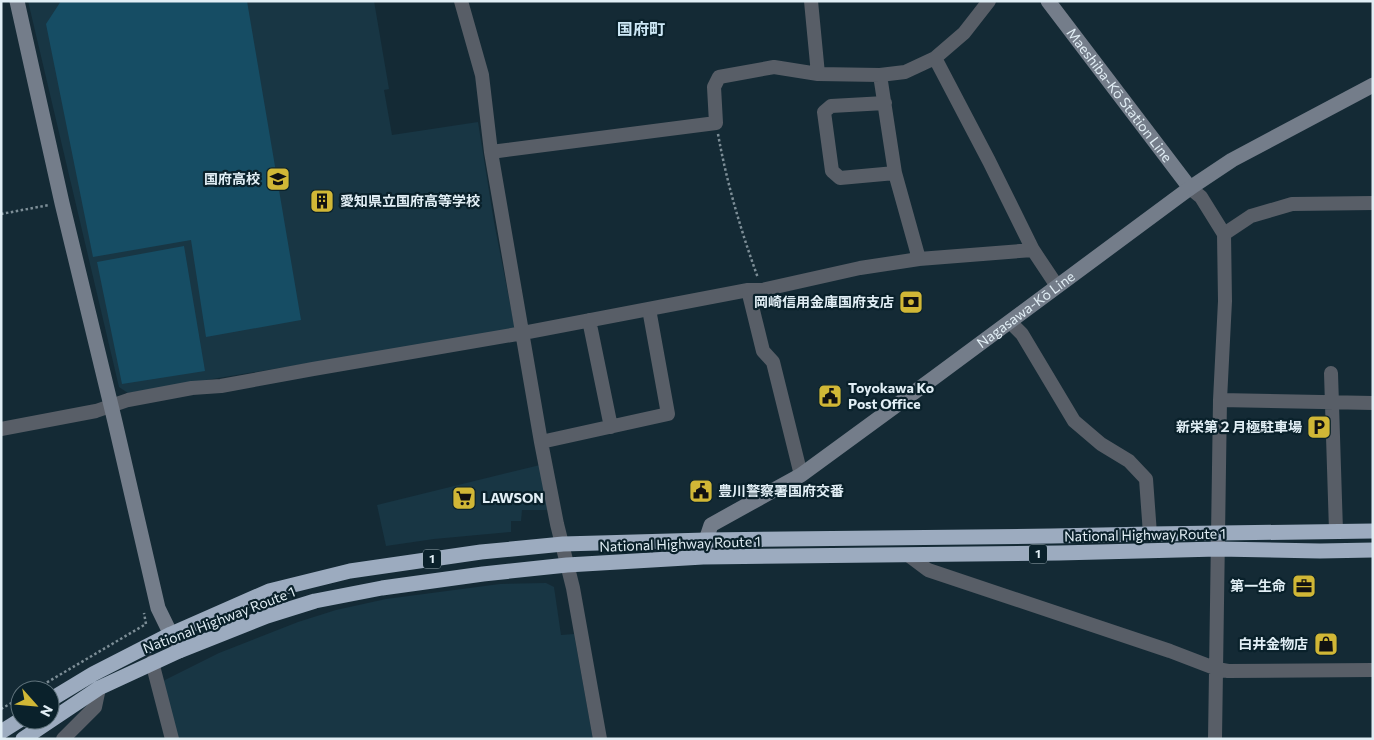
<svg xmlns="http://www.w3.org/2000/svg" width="1374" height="740" viewBox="0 0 1374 740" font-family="Commissioner,'Noto Sans JP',sans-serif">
  <rect width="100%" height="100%" fill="#142a35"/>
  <path fill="#183644" d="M28 1H374L389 89 384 90 392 135 478 122 494 222 515 329 128 393 119 387Z
    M540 465 550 510H522L521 521H511V532L434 539 386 546 377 505Z
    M546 583 554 587 561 635 574 634 593 739H178L163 681 219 653 298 622 336 610 386 599 500 584Z"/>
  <path fill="#164d64" d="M61 1H247L301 320 206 337 191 240 93 257 46 24Z
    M184 246 205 371 122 384 97 262Z"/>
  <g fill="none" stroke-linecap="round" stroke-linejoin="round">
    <path stroke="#7d8e97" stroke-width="2.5" stroke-dasharray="2.5 2.5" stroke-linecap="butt" d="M718 134C727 184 741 231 758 278
      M1 214 49 205
      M34 690 146 624 144 613
      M1 709 20 698"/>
    <path stroke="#585e67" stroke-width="14" d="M461 1 482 75 491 152 541 442 557 524 573 588 600 739
      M811 1 818 74
      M935 58 989 161 1033 250 1057 286
      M880 75 895 173 840 178 832 171 824 112 831 106 885 103
      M491 152 716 123 714 87 719 77 774 67 818 74 880 75 905 72 935 58 964 33 989 1
      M895 173 919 259
      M1190 188 1201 197 1224 234 1225 301 1220 400 1215 739
      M1224 234 1251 216 1292 204 1373 203
      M748 290 763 351 773 362 801 475
      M589 320 611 427
      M1010 322 1022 334 1074 421 1101 444 1129 461 1146 479 1150 534
      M1331 373 1336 531
      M1220 400 1373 403
      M1 429 96 411 128 400 192 388 221 386 313 369 523 333 748 290H762L860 268 919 259 1033 250
      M541 442 668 414 649 309
      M908 555 928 570 1170 651 1217 669 1228 671 1373 670
      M152 662 172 739
      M63 739 95 707 99 688"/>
    <g stroke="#747d8a" stroke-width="15">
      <path d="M17 1 62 203 115 422 158 608 179 651"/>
      <path id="s1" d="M1048 1 1190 188"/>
      <path id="s2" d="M704 551 706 540 711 525 801 475 935 377 1190 188 1232 160 1373 85"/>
    </g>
    <path stroke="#9cabbf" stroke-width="15" d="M50 700 93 674 171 634 269 591 350 571 481 552 563 544 706 540 1052 536 1150 534 1373 531
      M1 732 20 720
      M23 739 99 688 179 651 267 616 315 601 382 588 483 574 567 565 703 557 1059 553 1218 549 1320 551 1373 550"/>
  </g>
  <defs>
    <g id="school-square" transform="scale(1.25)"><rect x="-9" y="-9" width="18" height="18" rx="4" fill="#d1b736" stroke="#0a212b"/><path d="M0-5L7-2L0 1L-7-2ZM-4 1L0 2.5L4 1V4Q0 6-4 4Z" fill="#111"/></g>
    <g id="building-square" transform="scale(1.25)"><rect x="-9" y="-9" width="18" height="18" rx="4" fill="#d1b736" stroke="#0a212b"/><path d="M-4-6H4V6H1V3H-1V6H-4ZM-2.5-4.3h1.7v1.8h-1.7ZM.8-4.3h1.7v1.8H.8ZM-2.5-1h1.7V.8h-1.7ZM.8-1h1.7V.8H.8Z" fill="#111"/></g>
    <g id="bank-square" transform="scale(1.25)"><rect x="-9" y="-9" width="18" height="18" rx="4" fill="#d1b736" stroke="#0a212b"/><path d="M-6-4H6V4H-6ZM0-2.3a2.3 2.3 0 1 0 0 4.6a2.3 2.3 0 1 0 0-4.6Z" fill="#111"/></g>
    <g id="civic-square" transform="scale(1.25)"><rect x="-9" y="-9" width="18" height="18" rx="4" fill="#d1b736" stroke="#0a212b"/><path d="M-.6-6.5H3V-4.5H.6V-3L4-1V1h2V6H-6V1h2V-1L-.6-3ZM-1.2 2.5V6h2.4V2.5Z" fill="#111"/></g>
    <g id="parking-square" transform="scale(1.25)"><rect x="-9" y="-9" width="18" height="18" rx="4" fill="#d1b736" stroke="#0a212b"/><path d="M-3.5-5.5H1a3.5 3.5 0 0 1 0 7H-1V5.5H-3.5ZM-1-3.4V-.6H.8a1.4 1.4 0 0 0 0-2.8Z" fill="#111"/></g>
    <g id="supermarket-square" transform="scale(1.25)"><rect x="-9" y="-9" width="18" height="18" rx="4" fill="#d1b736" stroke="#0a212b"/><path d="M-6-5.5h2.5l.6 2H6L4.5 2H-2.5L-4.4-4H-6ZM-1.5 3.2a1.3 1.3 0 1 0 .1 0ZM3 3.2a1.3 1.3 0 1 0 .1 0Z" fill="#111"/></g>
    <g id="office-square" transform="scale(1.25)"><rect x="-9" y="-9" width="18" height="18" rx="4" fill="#d1b736" stroke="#0a212b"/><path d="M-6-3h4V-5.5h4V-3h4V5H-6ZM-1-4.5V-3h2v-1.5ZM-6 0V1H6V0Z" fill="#111"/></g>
    <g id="shop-square" transform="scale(1.25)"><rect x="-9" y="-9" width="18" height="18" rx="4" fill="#d1b736" stroke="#0a212b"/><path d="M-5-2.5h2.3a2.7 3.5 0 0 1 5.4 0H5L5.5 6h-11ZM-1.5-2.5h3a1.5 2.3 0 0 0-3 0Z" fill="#111"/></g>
  </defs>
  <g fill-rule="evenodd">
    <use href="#school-square" x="278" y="179"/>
    <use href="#building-square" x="322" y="201"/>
    <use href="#bank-square" x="911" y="302"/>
    <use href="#civic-square" x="830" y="396"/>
    <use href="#parking-square" x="1319" y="427"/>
    <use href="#civic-square" x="701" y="491"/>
    <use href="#supermarket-square" x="464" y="498"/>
    <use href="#office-square" x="1304" y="586"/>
    <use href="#shop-square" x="1326" y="644"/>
  </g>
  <g text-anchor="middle" stroke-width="4.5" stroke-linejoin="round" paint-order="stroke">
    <g fill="#0a212b" stroke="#a0b0b8" stroke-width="1">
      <rect x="1029" y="544.5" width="18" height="19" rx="4"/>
      <rect x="423" y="549.5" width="18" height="19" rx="4"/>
    </g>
    <g font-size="12" font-weight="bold" fill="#e1eef5">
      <text x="1038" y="558">1</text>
      <text x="432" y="563">1</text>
    </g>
    <g font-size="14" fill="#e1eef5" stroke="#0a212b">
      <text dy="5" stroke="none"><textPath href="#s1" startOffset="118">Maeshiba-Kō Station Line</textPath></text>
      <text dy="5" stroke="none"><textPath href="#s2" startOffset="409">Nagasawa-Kō Line</textPath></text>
      <text transform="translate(1145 535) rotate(-1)" y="5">National Highway Route 1</text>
      <text transform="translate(680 544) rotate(-2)" y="5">National Highway Route 1</text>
      <text transform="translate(219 620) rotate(-21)" y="5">National Highway Route 1</text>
    </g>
    <g font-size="14" font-weight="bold" fill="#e1eef5" stroke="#0a212b" text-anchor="end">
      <text x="260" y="184">国府高校</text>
      <text x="340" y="206" text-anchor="start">愛知県立国府高等学校</text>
      <text x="894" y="307">岡崎信用金庫国府支店</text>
      <text x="848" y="393" text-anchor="start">Toyokawa Ko<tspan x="848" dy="16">Post Office</tspan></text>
      <text x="1302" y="432">新栄第２月極駐車場</text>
      <text x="718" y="496" text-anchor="start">豊川警察署国府交番</text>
      <text x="482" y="503" text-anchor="start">LAWSON</text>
      <text x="1286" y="591">第一生命</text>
      <text x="1308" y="649">白井金物店</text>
    </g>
    <g font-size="16" font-weight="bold" fill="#cee9f7" stroke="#0a212b">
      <text x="641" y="35">国府町</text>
    </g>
  </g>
  <rect width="1374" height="740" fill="none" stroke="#e1eef5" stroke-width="5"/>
  <g transform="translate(35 705) rotate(117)"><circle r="24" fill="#0a212b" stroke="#60737c"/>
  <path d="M0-4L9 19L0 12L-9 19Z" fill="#d1b736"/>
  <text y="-8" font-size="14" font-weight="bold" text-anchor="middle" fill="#e1eef5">N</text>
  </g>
</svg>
